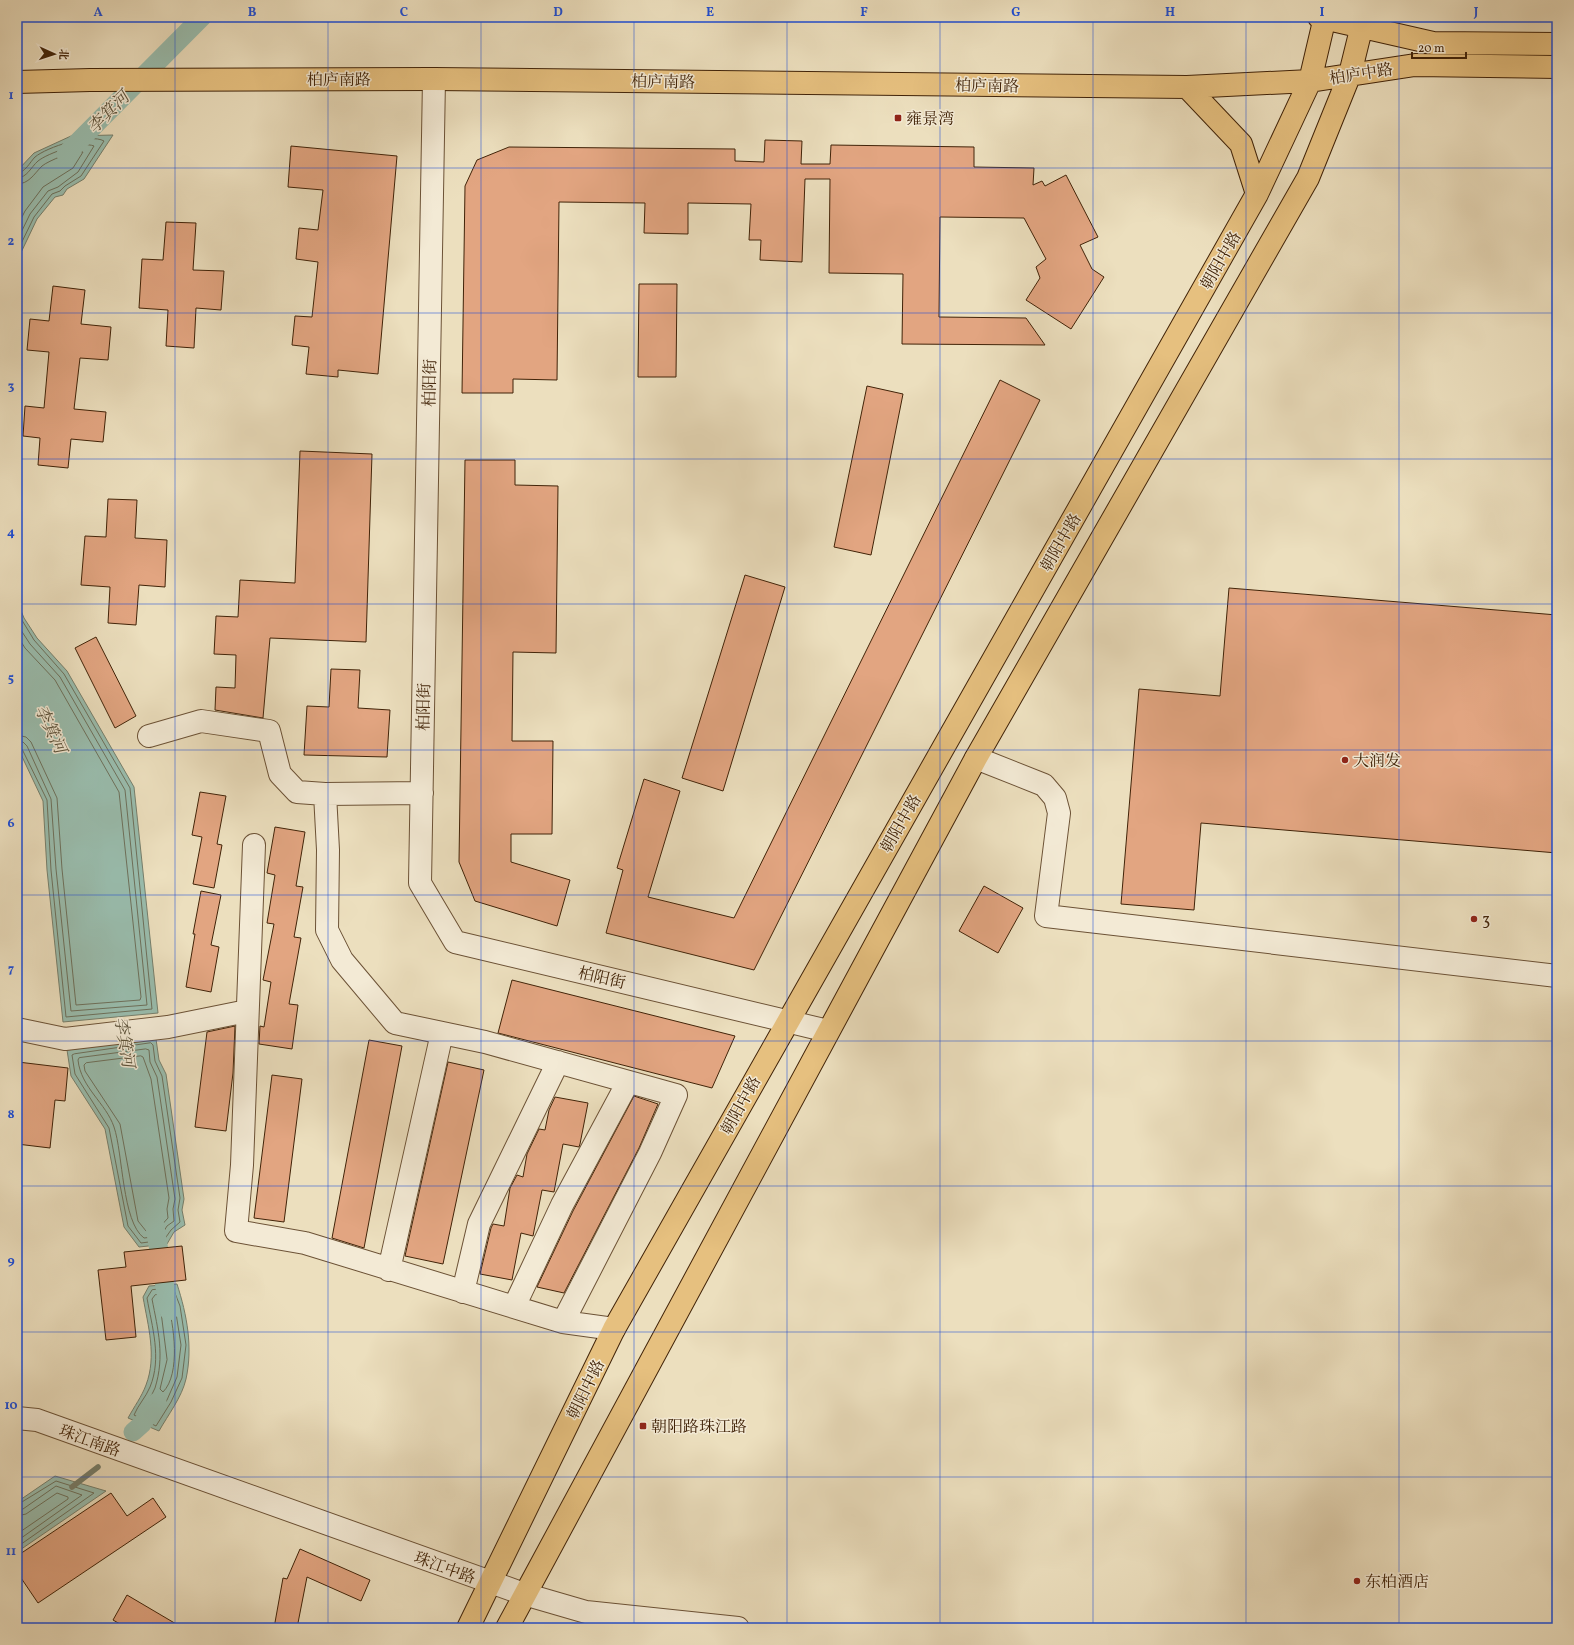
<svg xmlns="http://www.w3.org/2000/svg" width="1574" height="1645" viewBox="0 0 1574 1645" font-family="Vollkorn,'Noto Serif SC',serif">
  <rect width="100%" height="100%" fill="#ecdfbe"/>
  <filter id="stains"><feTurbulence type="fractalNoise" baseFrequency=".005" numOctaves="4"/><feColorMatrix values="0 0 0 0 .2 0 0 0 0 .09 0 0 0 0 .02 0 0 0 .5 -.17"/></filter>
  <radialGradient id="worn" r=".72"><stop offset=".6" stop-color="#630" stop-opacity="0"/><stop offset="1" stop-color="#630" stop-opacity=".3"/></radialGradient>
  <path fill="#99bdae" stroke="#767f6c" d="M113 135 84 179 67 189 63 195 55 197 37 219 17 261V171L34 153 71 136Z
    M17 601 24 618 37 638 67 671 134 787 158 1013 63 1022 47 870 43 801 17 746Z
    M156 1039 159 1060 166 1074 184 1199 182 1210 185 1225 174 1232 167 1244 139 1247 124 1227 105 1129 71 1076 67 1050Z
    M177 1284C187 1315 193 1347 186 1379 182 1397 168 1415 159 1431L128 1418C134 1407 142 1396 146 1385 157 1356 148 1326 143 1297L149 1286Z
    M55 1476 106 1491 17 1552V1502Z"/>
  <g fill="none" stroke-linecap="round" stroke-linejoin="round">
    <path stroke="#6d705b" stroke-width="1" d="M17 173C25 173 30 162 35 157 47 147 90 133 104 141L81 176 65 186 60 191 52 194 34 217 17 252
      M17 178C27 178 31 167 38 161 48 153 82 141 94 146L78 172 58 187 48 191 30 214 17 241
      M17 184C29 184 34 174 42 166 48 161 76 149 83 152L73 168 43 187 25 211 17 227
      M17 612 34 640 64 674 130 788 152 1009 66 1017 51 870 47 800 22 749 17 746
      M17 624 30 644 60 677 125 790 147 1005 71 1011 56 869 51 799 27 746 23 742 17 741
      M17 635 25 648 55 680 119 792 141 997 140 1000 76 1005 62 869 57 798 31 742 26 737 17 735
      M151 1043 153 1045 155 1061 162 1076 180 1198 178 1210 180 1222 171 1230 164 1240 141 1243 128 1226 109 1128 75 1074 72 1055 74 1054Z
      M146 1049 149 1050 150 1062 157 1077 175 1199 173 1209 174 1221 167 1226 161 1236 144 1238C122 1222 123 1153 114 1127 106 1103 81 1088 78 1060L79 1058Z
      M141 1056 143 1057 151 1079 169 1198 167 1209 168 1218 157 1230 146 1231 138 1221 120 1124 85 1071 84 1065 86 1063Z
      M173 1288 180 1306 186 1345 182 1378 171 1402 156 1426 134 1415C138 1405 146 1397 150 1387 162 1358 152 1327 147 1298L152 1290Z
      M169 1294 175 1307 181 1345 177 1377 167 1400 154 1419 141 1412C145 1404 152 1396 155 1388 165 1356 158 1330 152 1299L155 1295Z
      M160 1301H167C174 1324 181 1374 163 1392L160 1389 167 1360Z
      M17 1505 56 1481 94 1493 17 1547
      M17 1510 23 1509 56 1486 82 1495 17 1541
      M17 1516 26 1514 57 1493 68 1497V1499L17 1534"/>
    <path stroke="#767f6c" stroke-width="5.5" d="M72 1487 98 1467"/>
    <path stroke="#99bdae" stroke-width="19" d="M66 154 202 17
      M154 1221 169 1311
      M133 1432 142 1424 157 1402"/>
  </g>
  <path fill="#e2a581" stroke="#412308" d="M765 140 802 141 801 164H830L831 145 974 147V167L1034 168 1033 185 1042 181 1045 186 1066 175 1098 237 1080 245 1092 269 1104 277 1071 329 1026 300 1040 278 1036 267 1046 259 1024 218 940 217 939 317 1026 318 1045 345 902 344 903 274 829 273 830 179H805L802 262 760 260 761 240H749L751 204 688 203V234L644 233 645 203 559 202 557 380 513 379V393H462L465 186 477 160 509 147 735 149V161L764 162Z
    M291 146 397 156 378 374 338 370V377L306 374 309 347 292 345 295 316 312 317 318 262 296 259 299 228 318 230 323 190 288 187Z
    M166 222 196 223 193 270 224 271 221 310 196 308 194 348 166 346 168 310 139 308 142 259 163 260Z
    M639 284H677L676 377H638Z
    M53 286 85 290 81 324 111 327 108 360 80 358 74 409 106 412 103 442 71 439 68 468 38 465 40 438 23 436 25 406 44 408 49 352 27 350 30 319 49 321Z
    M1000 380 1040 400 754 970 606 933 623 870 617 868 644 779 680 791 648 897 734 918Z
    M867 386 903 394 871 555 834 547Z
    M300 451 372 454 366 642 270 638 263 718 215 710 216 687 235 688 236 655 214 654 216 616 238 617 240 580 295 583Z
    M465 460H515V485L558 486 556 653 513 652 512 741H553L552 834H511V862L570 880 557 926 475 901 459 862Z
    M108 499 137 500 135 538 167 540 165 587 139 585 136 625 108 623 110 587 81 585 85 536 106 537Z
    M745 575 785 587 723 791 682 778Z
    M1229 588 1557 615V853L1201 823 1194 910 1121 904 1139 689 1220 696Z
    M96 637 136 716 115 728 75 648Z
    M331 669 360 670 358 708 390 710 387 757 304 755 307 706 329 707Z
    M200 792 226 796 217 844 222 845 214 888 193 884 202 837 192 835Z
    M275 827 305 832 296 886 303 887 294 937 301 938 289 1004 298 1005 292 1049 259 1044 260 1026 264 1027 271 982 263 980 274 924 267 923 275 875 267 873Z
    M984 886 1023 908 998 953 959 931Z
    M201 891 221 895 211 945 219 947 211 992 186 987 195 934H193Z
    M512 980 735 1036 712 1088 498 1033Z
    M235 1026 233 1073 226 1131 195 1127 207 1032Z
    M369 1040 402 1046 364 1248 332 1238Z
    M18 1062 68 1068 65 1101 55 1100 50 1148 17 1144Z
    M448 1062 484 1070 443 1264 405 1256Z
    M272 1075 302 1079 284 1222 254 1218Z
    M634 1096 658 1104 639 1148 564 1293 537 1287 573 1211Z
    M555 1097 588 1103 580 1144 579 1147 563 1144 554 1192 542 1190 533 1236 521 1233 512 1280 480 1274 491 1228 493 1224 504 1226 510 1188 517 1175 523 1177 527 1154 539 1129 545 1130 549 1110Z
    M182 1246 186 1280 131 1286 136 1337 106 1340 98 1270 126 1267 124 1252Z
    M111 1493 127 1516 153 1498 166 1517 38 1603 17 1572V1556Z
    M300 1549 370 1580 361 1601 307 1577 297 1628H274L283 1578 287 1579Z
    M127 1595 183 1628H127L113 1620Z"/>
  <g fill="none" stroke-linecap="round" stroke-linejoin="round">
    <g stroke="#6c5236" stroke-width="24">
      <path id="minor" d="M434 79 420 883 455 942 828 1031
        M149 736 201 721 269 731 280 774 297 792 325 794 422 793
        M976 758 1044 785 1055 798 1059 813 1046 916 1557 976
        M325 794 328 850 327 930 342 960 395 1023 485 1042 676 1095 650 1153 563 1322
        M254 845 242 1165 236 1231 305 1243 563 1322 614 1329
        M17 1029 65 1039 168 1027 247 1011
        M389 1270 442 1033
        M463 1292 479 1224 558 1062
        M514 1307 562 1205 628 1082
        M17 1418 37 1420 524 1594 586 1612 738 1628"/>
    </g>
    <g stroke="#412308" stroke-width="24">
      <path id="major" d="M1319 17 1433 43 1557 44
        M17 82 90 80 434 79 1187 87 1310 81 1415 65 1557 67
        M1187 87 1241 144 1257 194
        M468 1628 614 1329 1257 194 1310 81 1325 17
        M507 1628 976 758 1308 178 1350 74 1364 17"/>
    </g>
    <use href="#minor" stroke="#f3ead5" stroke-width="22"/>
    <use href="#major" stroke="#e6c07f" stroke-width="22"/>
  </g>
  <path fill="none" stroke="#1d4ed8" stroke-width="1" stroke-opacity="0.55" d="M175 17V1628M328 17V1628M481 17V1628M634 17V1628M787 17V1628M940 17V1628M1093 17V1628M1246 17V1628M1399 17V1628M17 168H1557M17 313H1557M17 459H1557M17 604H1557M17 750H1557M17 895H1557M17 1041H1557M17 1186H1557M17 1332H1557M17 1477H1557"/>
  <g fill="#8f2418" stroke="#f3ead5" stroke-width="1.5">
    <rect x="894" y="114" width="8" height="8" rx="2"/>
    <circle cx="1345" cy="760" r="4"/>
    <circle cx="1474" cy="919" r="4"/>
    <rect x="639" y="1422" width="8" height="8" rx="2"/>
    <circle cx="1357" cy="1581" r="4"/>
  </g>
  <g text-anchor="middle" stroke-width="3" stroke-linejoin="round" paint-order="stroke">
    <g font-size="16" fill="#412308" stroke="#f3ead5">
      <text transform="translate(1361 73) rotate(-9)" y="6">柏庐中路</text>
      <text x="339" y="85">柏庐南路</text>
      <text transform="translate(663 81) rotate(1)" y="6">柏庐南路</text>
      <text transform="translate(987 85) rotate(1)" y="6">柏庐南路</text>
      <text transform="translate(1220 260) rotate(-60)" y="6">朝阳中路</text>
      <text transform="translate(429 383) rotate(-89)" y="6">柏阳街</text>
      <text transform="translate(1060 542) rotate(-60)" y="6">朝阳中路</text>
      <text transform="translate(423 707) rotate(-89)" y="6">柏阳街</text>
      <text transform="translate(900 823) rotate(-60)" y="6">朝阳中路</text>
      <text transform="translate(602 977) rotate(13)" y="6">柏阳街</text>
      <text transform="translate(740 1105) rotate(-61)" y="6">朝阳中路</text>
      <text transform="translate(585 1389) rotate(-64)" y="6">朝阳中路</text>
      <text transform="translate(90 1440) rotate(20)" y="6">珠江南路</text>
      <text transform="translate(445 1567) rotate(20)" y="6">珠江中路</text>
    </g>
    <g font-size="16" fill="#412308" stroke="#f3ead5" text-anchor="start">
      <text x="906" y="124">雍景湾</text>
      <text x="1353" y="766">大润发</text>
      <text x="1482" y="925">3</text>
      <text x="651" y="1432">朝阳路珠江路</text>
      <text x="1365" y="1587">东柏酒店</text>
    </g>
    <g font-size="17" font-style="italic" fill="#5b513a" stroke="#f3ead5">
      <text transform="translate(108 112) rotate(-45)" y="6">李箕河</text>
      <text transform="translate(51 729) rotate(65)" y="6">李箕河</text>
      <text transform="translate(125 1042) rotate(81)" y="6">李箕河</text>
    </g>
  </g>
  <rect width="1574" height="1645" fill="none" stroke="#ecdfbe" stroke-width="44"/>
  <g transform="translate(54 54) rotate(93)" stroke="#f3ead5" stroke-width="3" paint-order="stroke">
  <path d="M0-3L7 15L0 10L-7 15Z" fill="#412308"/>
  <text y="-6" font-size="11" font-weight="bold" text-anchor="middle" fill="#412308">北</text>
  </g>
  <path d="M1412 52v6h54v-6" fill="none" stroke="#412308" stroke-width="2"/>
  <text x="1418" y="52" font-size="12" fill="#412308" stroke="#f3ead5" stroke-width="3" paint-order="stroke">20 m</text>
  <rect x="22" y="22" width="1530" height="1601" fill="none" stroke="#1d4ed8" stroke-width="1.5"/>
  <g font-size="13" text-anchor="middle" font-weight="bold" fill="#1d4ed8">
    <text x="98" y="16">A</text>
    <text x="252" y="16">B</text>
    <text x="404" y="16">C</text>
    <text x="558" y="16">D</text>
    <text x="710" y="16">E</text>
    <text x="864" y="16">F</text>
    <text x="1016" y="16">G</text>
    <text x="1170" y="16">H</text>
    <text x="1322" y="16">I</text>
    <text x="1476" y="16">J</text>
    <text x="11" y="99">1</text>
    <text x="11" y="245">2</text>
    <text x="11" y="390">3</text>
    <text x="11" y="536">4</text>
    <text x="11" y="682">5</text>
    <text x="11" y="827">6</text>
    <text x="11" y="973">7</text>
    <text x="11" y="1118">8</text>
    <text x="11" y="1264">9</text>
    <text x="11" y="1409">10</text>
    <text x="11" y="1555">11</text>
  </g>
  <rect width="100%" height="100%" filter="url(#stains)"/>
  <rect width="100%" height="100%" fill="url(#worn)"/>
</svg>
